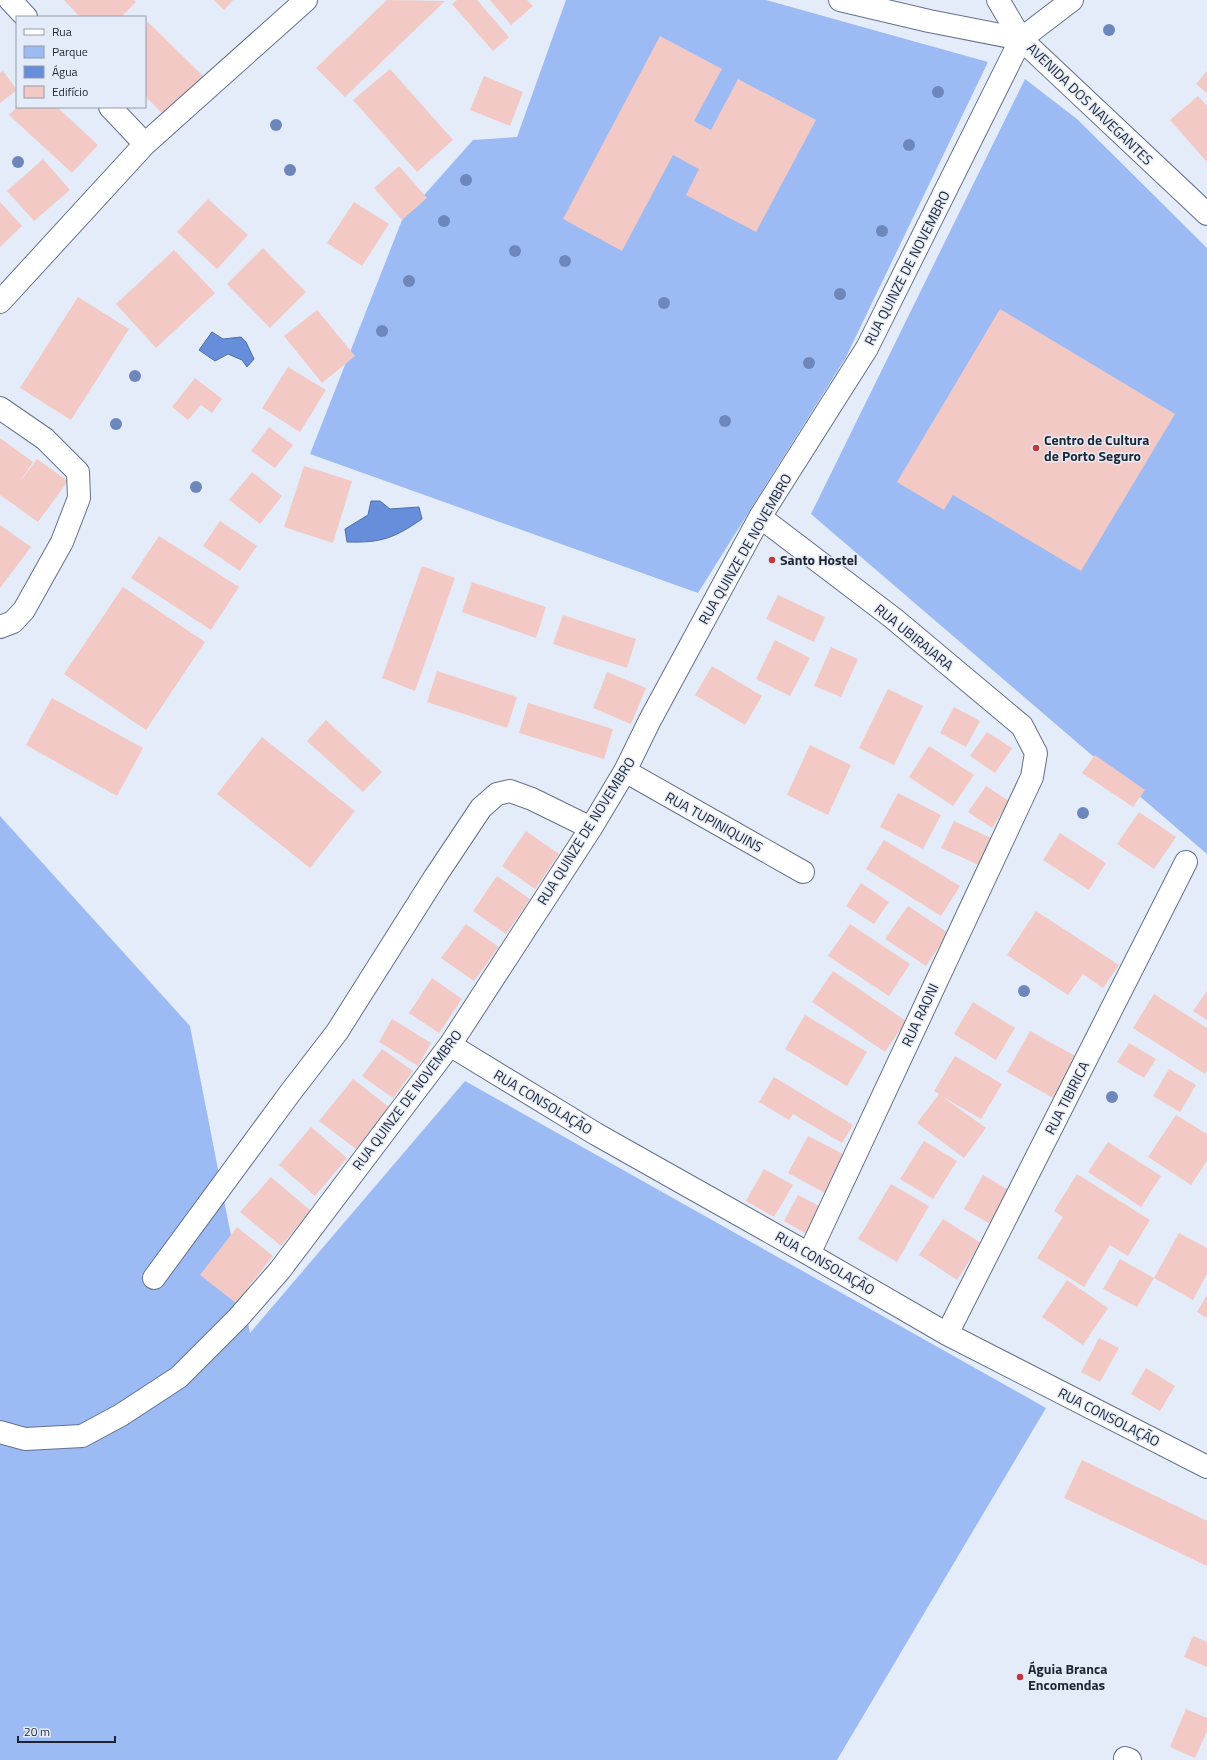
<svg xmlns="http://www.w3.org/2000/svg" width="1207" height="1760" viewBox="0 0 1207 1760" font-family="'Titillium Web',sans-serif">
  <rect width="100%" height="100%" fill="#e5ecf9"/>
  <path fill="#9cbaf3" d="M566 0H766L988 62 846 357 698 593 310 454 402 220 473 140 517 137Z
    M1025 79 1077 119 1207 248V854L811 514Z
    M0 816 190 1026 250 1333 465 1081 1046 1408 837 1760H0Z"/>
  <path fill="#668eda" stroke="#506ea7" d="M212 332 223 339 241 337 246 342 254 359 247 367 242 360 228 354 215 361 199 350Z
    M371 501H380L390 509 419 507 422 519C394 538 382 543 347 542L345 529 368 515Z"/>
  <path fill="#f2c9c4" d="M64 0H134L136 2 121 17H80Z
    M214 0H233L224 10Z
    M387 0 445 1 345 97 316 68Z
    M457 0H477L509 37 493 51 452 4Z
    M490 0H527L533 6 511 25Z
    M148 22 203 76 164 115 145 96V25Z
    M660 36 722 69 694 121 711 130 738 79 816 120 756 232 686 195 699 169 673 155 622 251 563 219Z
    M390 69 453 140 417 172 353 100Z
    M3 71 17 90 0 103V73Z
    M1207 71V93L1196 84Z
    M484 76 523 92 510 126 470 110Z
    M1198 96 1207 106V162L1170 120Z
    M17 107H57L98 145 72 173 9 115Z
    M43 159 70 190 34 221 7 191Z
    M399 166 427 198 402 220 374 188Z
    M208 199 248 235 217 269 177 232Z
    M0 202 22 226 0 247Z
    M354 202 389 224 362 266 327 243Z
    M263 248 306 292 270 328 227 284Z
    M174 250 215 293 156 348 116 304Z
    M78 297 129 329 71 420 20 388Z
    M1000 309 1175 414 1081 571 953 495 944 510 897 482Z
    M317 310 355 356 322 383 284 336Z
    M288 367 326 390 300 432 262 408Z
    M195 378 222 399 212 413 201 405 188 420 172 407Z
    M269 427 293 445 275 468 251 451Z
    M0 438 33 462 19 483 37 459 68 481 38 522 0 495Z
    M304 466 352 481 333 543 284 527Z
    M252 472 282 496 260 524 229 500Z
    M220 521 257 546 240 571 203 546Z
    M0 525 31 547 0 588Z
    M159 536 239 587 211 630 131 578Z
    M422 566 455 578 415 691 382 678Z
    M472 582 546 607 536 638 462 612Z
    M123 587 205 642 146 730 64 674Z
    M778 595 825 617 814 642 766 619Z
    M563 615 636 639 627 668 553 644Z
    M775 640 810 658 790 696 756 679Z
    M831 647 858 659 841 697 814 686Z
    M712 666 762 696 745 725 695 695Z
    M437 671 517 697 507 728 427 702Z
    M607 672 646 688 631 724 593 708Z
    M888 689 923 706 894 765 859 748Z
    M52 698 143 748 117 796 26 745Z
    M528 703 613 729 604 759 519 733Z
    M954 707 980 721 966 747 940 733Z
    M326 720 382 772 363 792 307 741Z
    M987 732 1012 748 995 773 970 756Z
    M262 737 355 811 310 868 217 794Z
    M810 745 851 765 828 815 787 795Z
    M929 746 974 775 953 806 909 777Z
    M1095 755 1145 790 1133 807 1082 773Z
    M986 786 1009 801 992 828 968 812Z
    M898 793 941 815 923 849 880 827Z
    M1139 812 1176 837 1154 869 1117 844Z
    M954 821 993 839 981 866 941 848Z
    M526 831 559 854 535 889 502 866Z
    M1060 833 1106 863 1089 890 1043 860Z
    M884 840 960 886 941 916 866 869Z
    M497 876 530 899 506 934 473 911Z
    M861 883 889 902 874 924 846 906Z
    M908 906 948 933 926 966 885 939Z
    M1036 911 1119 965 1103 988 1083 974 1068 995 1007 955Z
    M466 924 499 947 474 981 441 958Z
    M850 924 910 964 889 996 828 956Z
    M833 971 906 1021 885 1052 812 1002Z
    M432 978 462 999 439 1033 409 1013Z
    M1207 991V1020L1193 1011Z
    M1154 994 1207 1028V1070L1205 1074 1133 1028Z
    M973 1002 1015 1028 996 1060 954 1034Z
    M805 1015 867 1052 847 1086 785 1049Z
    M392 1019 431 1043 418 1066 379 1042Z
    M1030 1031 1077 1057 1053 1098 1007 1072Z
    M1129 1043 1156 1059 1144 1078 1117 1062Z
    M382 1049 413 1071 393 1098 362 1076Z
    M955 1056 1002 1084 981 1119 940 1095 986 1128 964 1158 917 1123 939 1094 934 1091Z
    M1169 1069 1196 1085 1180 1112 1153 1096Z
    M774 1077 853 1125 842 1143 793 1114 789 1120 759 1102Z
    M353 1079 389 1107 356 1149 319 1121Z
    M1176 1115 1207 1134V1161L1191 1185 1148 1157Z
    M311 1127 347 1158 315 1196 279 1165Z
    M808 1136 845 1155 825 1193 788 1173Z
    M924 1141 957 1161 933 1199 900 1179Z
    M1108 1142 1161 1176 1141 1207 1088 1172Z
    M764 1169 793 1185 774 1217 746 1201Z
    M1077 1174 1150 1220 1128 1256 1110 1245 1084 1287 1037 1258 1063 1217 1054 1211Z
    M983 1175 1012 1192 992 1225 964 1209Z
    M271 1177 311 1211 281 1246 240 1212Z
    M891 1184 929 1206 897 1262 858 1239Z
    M798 1195 821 1207 807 1234 784 1221Z
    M943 1219 981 1243 957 1280 919 1255Z
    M237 1227 273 1256 236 1303 200 1275Z
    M1179 1233 1207 1248V1274L1193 1300 1154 1278 1137 1307 1103 1289 1120 1259 1154 1278Z
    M1067 1280 1108 1308 1083 1345 1042 1317Z
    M1207 1295V1318L1197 1312Z
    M1099 1338 1119 1348 1100 1382 1081 1372Z
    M1146 1368 1175 1386 1160 1411 1131 1394Z
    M1082 1460 1207 1521V1566L1064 1498Z
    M1193 1636 1207 1642V1667L1184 1657Z
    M1186 1709 1207 1718V1731L1195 1758 1170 1747Z"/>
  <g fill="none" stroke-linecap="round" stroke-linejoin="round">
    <g stroke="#62718d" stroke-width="24">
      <path id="minor" d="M10 0 26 17
        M998 0 1021 39
        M110 107 145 144
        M0 302 145 144 306 0
        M0 408 45 439 78 472 79 498 62 542 24 610 13 622 0 627
        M760 517 893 618 1022 726 1036 753 1032 777 809 1254
        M625 771 803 872
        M450 1045 596 1134 809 1254 947 1334 1207 1467
        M154 1278 290 1093 337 1032 435 877 481 808 497 794 510 791 532 799 591 828
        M947 1334 1186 862
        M0 1432 25 1439 82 1436 121 1415 179 1377 238 1318 280 1270 450 1045 591 828 625 771 650 720 760 517 867 348 1021 39 1072 0
        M1125 1758 1130 1760"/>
    </g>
    <g stroke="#62718d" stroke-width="24">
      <path id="major" d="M840 0 929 21 1021 39 1207 214"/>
    </g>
    <use href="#minor" stroke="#fff" stroke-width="22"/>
    <use href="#major" stroke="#fff" stroke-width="22"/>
  </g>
  <g fill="#6d87bc">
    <circle cx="1109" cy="30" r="6"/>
    <circle cx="938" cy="92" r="6"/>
    <circle cx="276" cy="125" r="6"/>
    <circle cx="909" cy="145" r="6"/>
    <circle cx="18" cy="162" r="6"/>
    <circle cx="290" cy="170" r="6"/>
    <circle cx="466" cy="180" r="6"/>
    <circle cx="444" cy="221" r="6"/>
    <circle cx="882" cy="231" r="6"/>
    <circle cx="515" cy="251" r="6"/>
    <circle cx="565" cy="261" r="6"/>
    <circle cx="409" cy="281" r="6"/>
    <circle cx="840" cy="294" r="6"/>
    <circle cx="664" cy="303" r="6"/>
    <circle cx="382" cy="331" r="6"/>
    <circle cx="809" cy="363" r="6"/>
    <circle cx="135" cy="376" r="6"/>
    <circle cx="725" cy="421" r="6"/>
    <circle cx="116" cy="424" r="6"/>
    <circle cx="196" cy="487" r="6"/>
    <circle cx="1083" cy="813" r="6"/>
    <circle cx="1024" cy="991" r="6"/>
    <circle cx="1112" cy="1097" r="6"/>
  </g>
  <g fill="#c53735" stroke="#e5ecf9" stroke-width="1.5">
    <circle cx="1036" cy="448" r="4"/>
    <circle cx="772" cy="560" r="4"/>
    <circle cx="1020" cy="1677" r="4"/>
  </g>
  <g text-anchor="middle" stroke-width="3" stroke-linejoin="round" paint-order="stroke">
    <g font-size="14" fill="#1e2530" stroke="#e5ecf9">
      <text transform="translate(1090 104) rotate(44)" y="5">AVENIDA DOS NAVEGANTES</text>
      <text transform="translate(907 268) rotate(-63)" y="5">RUA QUINZE DE NOVEMBRO</text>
      <text transform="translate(745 549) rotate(-60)" y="5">RUA QUINZE DE NOVEMBRO</text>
      <text transform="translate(914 637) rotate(39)" y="5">RUA UBIRAJARA</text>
      <text transform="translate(714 822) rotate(29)" y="5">RUA TUPINIQUINS</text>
      <text transform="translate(586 831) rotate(-58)" y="5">RUA QUINZE DE NOVEMBRO</text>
      <text transform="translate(920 1015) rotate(-65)" y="5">RUA RAONI</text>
      <text transform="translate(1067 1098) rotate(-63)" y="5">RUA TIBIRICA</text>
      <text transform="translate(407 1100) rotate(-53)" y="5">RUA QUINZE DE NOVEMBRO</text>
      <text transform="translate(543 1102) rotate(31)" y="5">RUA CONSOLAÇÃO</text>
      <text transform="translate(825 1263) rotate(30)" y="5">RUA CONSOLAÇÃO</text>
      <text transform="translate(1109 1417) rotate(27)" y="5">RUA CONSOLAÇÃO</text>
    </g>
    <g font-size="14" font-weight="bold" fill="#1e2530" stroke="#e5ecf9" text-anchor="start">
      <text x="1044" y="445">Centro de Cultura<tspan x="1044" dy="16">de Porto Seguro</tspan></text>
      <text x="780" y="565">Santo Hostel</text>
      <text x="1028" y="1674">Águia Branca<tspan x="1028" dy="16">Encomendas</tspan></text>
    </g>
  </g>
  <rect x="16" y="16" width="130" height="92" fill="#e5ecf9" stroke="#959ca9"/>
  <rect x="24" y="29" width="20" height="6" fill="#ffffff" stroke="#959ca9"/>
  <text x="52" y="36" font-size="12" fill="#1e2530">Rua</text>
  <rect x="24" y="46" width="20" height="12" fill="#9cbaf3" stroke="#959ca9"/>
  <text x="52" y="56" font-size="12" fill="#1e2530">Parque</text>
  <rect x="24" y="66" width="20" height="12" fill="#668eda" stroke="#959ca9"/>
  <text x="52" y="76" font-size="12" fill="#1e2530">Água</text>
  <rect x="24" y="86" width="20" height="12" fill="#f2c9c4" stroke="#959ca9"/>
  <text x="52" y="96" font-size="12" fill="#1e2530">Edifício</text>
  <path d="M18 1736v6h97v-6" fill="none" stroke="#1e2530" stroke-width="2"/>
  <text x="24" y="1736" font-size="12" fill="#1e2530" stroke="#e5ecf9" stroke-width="3" paint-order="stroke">20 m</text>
</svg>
